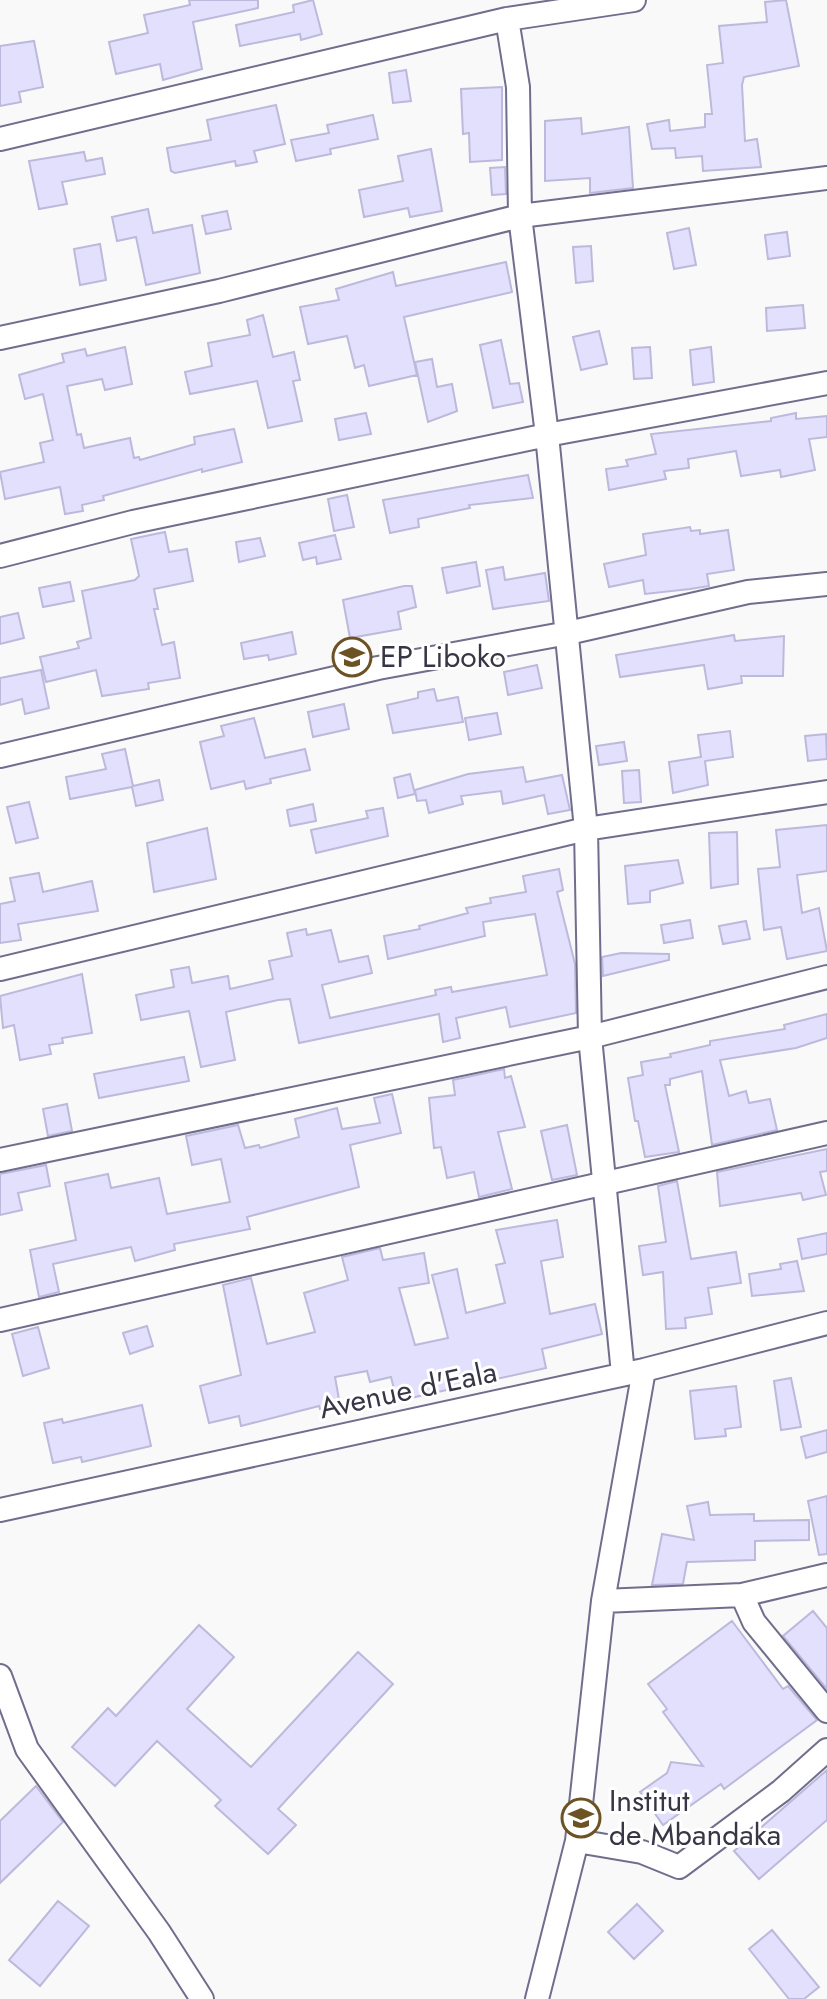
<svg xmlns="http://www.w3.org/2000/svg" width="827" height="1999" viewBox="0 0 827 1999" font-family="Jost,sans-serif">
  <rect width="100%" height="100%" fill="#f9f9f9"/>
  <path fill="#e3e0fd" stroke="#bcb9dc" stroke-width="2" d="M189 0H258V8L193 22 202 69 163 80 160 64 116 74 109 42 148 33 144 15 190 5Z
    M313 0 322 34 301 40 300 34 240 46 236 25 294 12 293 5Z
    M786 0 799 66 744 77 742 85 745 141 757 139 761 167 703 171 702 156 676 158 675 148 652 149 647 124 669 120 670 131 705 127V114H712L707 65 723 63 719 26 767 22 765 2Z
    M34 41 43 87 19 92 21 102 0 106V46Z
    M406 70 411 101 393 103 389 73Z
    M502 87V160L470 162 469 133 463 134 461 89Z
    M276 105 285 144 254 151 257 162 236 166 235 161 175 173 171 171 167 148 211 140 207 120Z
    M373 115 378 139 330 149 331 154 296 161 291 140 329 133 327 125Z
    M581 118 582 134 629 127 633 188 590 193V178L545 181V121Z
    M431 149 442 211 410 217 408 208 364 217 359 190 403 181 398 156Z
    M84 152 86 161 102 158 105 174 62 182 67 204 39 209 29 161Z
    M505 167 506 194 492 195 490 168Z
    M148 209 153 233 192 225 200 273 146 285 136 237 117 241 112 217Z
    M227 211 231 229 206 234 202 216Z
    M689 228 696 265 674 269 667 233Z
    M787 232 790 256 768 259 765 235Z
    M100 244 106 280 80 285 74 249Z
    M591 246 593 281 576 283 573 247Z
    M506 262 512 292 404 317 417 375 369 386 364 365 355 368 347 336 308 344 300 307 339 300 336 289 393 272 396 286Z
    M803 305 805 328 767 331 766 308Z
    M263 315 273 357 294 352 300 380 293 381 302 421 268 428 257 381 190 394 185 372 212 366 208 343 250 335 247 320Z
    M599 331 607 364 581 370 573 337Z
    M501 340 510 384 519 383 523 402 493 408 480 345Z
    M125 347 132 384 105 390 102 379 67 386 77 435 81 434 84 448 130 438 134 458 139 457 140 460 195 444 194 437 234 429 242 462 202 472V469L103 496 104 500 82 505 83 511 65 514 60 487 5 499 0 472 44 462 40 443 53 440 43 394 25 399 19 375 64 362 62 354 85 349 87 356Z
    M650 347 652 378 634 379 632 348Z
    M711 347 714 382 693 385 690 350Z
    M432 359 437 387 452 384 457 411 428 422 415 362Z
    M366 413 371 434 339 440 335 419Z
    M796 413V419L827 416V437L809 439 815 470 781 477 780 470 741 476 736 451 688 459 689 468 664 471 666 479 609 490 606 469 628 466 626 460 656 454 651 434 771 421V418Z
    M528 475 533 498 469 505 470 508 418 519 419 527 390 533 383 500Z
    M347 495 354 527 334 531 328 499Z
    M690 527 691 531 700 530V534L728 530 734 570 707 574 709 586 690 589 645 594 643 580 609 587 604 564 646 555 643 534Z
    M165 532 169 552 187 549 193 581 154 589 158 609H154L162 645 174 642 180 678 148 683 149 689 102 696 96 670 46 682 40 657 79 648 77 642 91 638 82 591 135 580 139 576 131 539Z
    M335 535 341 559 317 564 316 557 303 560 299 543Z
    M260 538 265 556 239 562 236 542Z
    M476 562 480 586 447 593 442 568Z
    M503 567 505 580 545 573 549 601 493 609 486 570Z
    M70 582 74 601 43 607 39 588Z
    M404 586H412L416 607 398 612 401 629 350 638 343 600Z
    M18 613 24 638 0 644V617Z
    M292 632 296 654 269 660 268 655 244 659 241 643Z
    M734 635 735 641 784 636 783 676H741L742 683 708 689 704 665 620 677 616 655Z
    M537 665 542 688 508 695 504 672Z
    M41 670 49 708 25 714 22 699 0 705V678Z
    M434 689 437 701 458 697 463 722 393 733 387 705 418 698V692Z
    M344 704 349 729 313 737 308 712Z
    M497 713 501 734 469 740 465 718Z
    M254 718 265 758 305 749 310 770 270 779 271 783 246 789 244 781 211 789 200 742 224 736 221 726Z
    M730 731 733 757 705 761 708 785 673 793 669 762 701 757 698 735Z
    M826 734 827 759 808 761 805 736Z
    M624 742 627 761 599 765 596 746Z
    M125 749 133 786 159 780 163 800 136 806 132 787 70 799 66 777 106 769 102 754Z
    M523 767 526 782 562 775 570 810 548 814 544 795 503 804 501 791 461 796 463 804 429 813 426 800 417 801 415 790 468 774Z
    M639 770 641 802 624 803 622 771Z
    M410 774 415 794 398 798 394 778Z
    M29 802 38 838 16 843 7 807Z
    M313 804 316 821 290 826 287 810Z
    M383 808 388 836 316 853 311 830 368 818 366 811Z
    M827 825V871L797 875 802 913 819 908 827 951 787 959 781 927 764 930 758 869 780 867 776 830Z
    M207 828 216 879 154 892 147 843Z
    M737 832 738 884 711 888 709 833Z
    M678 860 683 883 650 891V902L628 904 625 866Z
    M559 869 563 890 557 892 575 964 576 1013 510 1027 506 1007 456 1018 460 1038 443 1042 439 1014 299 1043 290 999 278 1000 226 1012 235 1060 201 1067 189 1011 141 1020 136 995 174 987 171 970 189 967 192 983 228 976 230 989 273 979 269 961 292 956 287 933 306 929 307 935 331 930 339 962 368 956 372 973 322 985 330 1018 436 995 435 990 451 987 452 992 547 975 535 914 483 922 485 936 388 959 384 936 420 929 419 926 468 913 466 908 491 903 490 898 526 892 523 876Z
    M39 873 43 892 92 881 98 911 18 924 21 940 0 943V904L15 901 10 878Z
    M690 920 693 938 664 943 661 925Z
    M746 921 750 939 723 944 719 926Z
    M621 953 669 954V960L603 976 602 957Z
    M82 974 92 1033 62 1038 63 1043 49 1045 51 1054 20 1060 14 1025 3 1028 0 996Z
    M827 1014V1038L796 1048 720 1060 729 1096 746 1091 749 1103 770 1099 777 1130 712 1145 702 1071 670 1079V1085H665L679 1152 645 1157 638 1121H635L628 1078 643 1075 641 1062 671 1057 670 1054 710 1045V1041L785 1029 784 1025Z
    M184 1057 189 1081 99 1098 94 1074Z
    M504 1069 505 1078 511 1076 525 1127 498 1132 512 1189 479 1197 474 1172 447 1178 441 1147 434 1148 429 1098 455 1095 453 1080Z
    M392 1094 401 1133 350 1145 359 1187 247 1217 250 1229 174 1244 175 1250 135 1261 131 1247 53 1264 59 1292 39 1297 30 1250 76 1240 65 1183 108 1174 111 1188 159 1178 167 1214 230 1202 221 1159 192 1165 186 1136 238 1125 245 1148 259 1145 260 1148 299 1137 295 1119 337 1108 342 1129 380 1123 374 1098Z
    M67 1104 72 1131 48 1136 43 1109Z
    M567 1125 577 1175 552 1180 541 1131Z
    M827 1149V1171L820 1172 826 1195 803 1200 801 1193 720 1206 717 1172Z
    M46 1165 50 1186 18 1193 22 1210 0 1215V1174Z
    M677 1181 691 1259 736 1252 741 1283 708 1288 712 1314 685 1318 686 1328 666 1329 663 1272 643 1275 639 1246 666 1242 658 1186Z
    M557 1220 563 1257 541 1261 550 1314 595 1304 602 1334 542 1349 546 1368 397 1401 391 1377 370 1382 367 1371 335 1377 340 1405 320 1409 319 1406 241 1426 239 1416 209 1423 200 1386 241 1375 223 1285 251 1278 267 1344 315 1332 304 1293 348 1280 342 1257 380 1248 383 1260 424 1253 429 1283 399 1288 415 1345 448 1338 432 1275 457 1269 466 1313 505 1303 496 1265 505 1263 496 1230Z
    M827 1233V1254L802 1259 798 1239Z
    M797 1261 804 1291 752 1296 749 1274 781 1269 780 1264Z
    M147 1326 153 1346 130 1354 123 1333Z
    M38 1327 49 1368 23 1376 12 1334Z
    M791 1378 801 1427 781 1430 774 1381Z
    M736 1386 741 1427 725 1429 726 1436 695 1439 690 1391Z
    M142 1405 151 1446 82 1462 81 1457 53 1463 44 1423 62 1419 63 1423Z
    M827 1430V1452L806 1458 801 1437Z
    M827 1496V1554L819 1555 808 1501Z
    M708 1502 710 1515 754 1514V1521L809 1520V1540L755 1541V1560L687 1562 683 1584 652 1585 662 1534 694 1540 687 1506Z
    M813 1611 827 1628V1689L783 1636Z
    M732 1621 783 1689 788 1686 817 1720 724 1789 721 1784 663 1825 640 1792 667 1773 671 1762 703 1766 663 1712 667 1709 648 1684Z
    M199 1625 234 1657 187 1709 251 1767 358 1652 393 1684 278 1809 296 1825 268 1854 215 1806 221 1800 157 1741 115 1786 72 1747 108 1708 116 1716Z
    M827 1770V1820L759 1879 734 1851Z
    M36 1786 63 1822 0 1883V1821Z
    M58 1901 89 1926 40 1986 9 1960Z
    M637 1904 663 1931 634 1959 608 1932Z
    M772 1930 819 1987 804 1999H789L749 1949Z"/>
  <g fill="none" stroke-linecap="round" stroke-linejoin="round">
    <g stroke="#706d8d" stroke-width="26">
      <path id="minor" d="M507 19 518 87 520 216 547 435 586 829 590 1037 623 1374
        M0 139 507 19 634 0
        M0 338 219 291 520 216 827 178
        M0 556 133 522 547 435 827 383
        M0 756 378 668 568 633 748 592 827 584
        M0 969 586 829 827 792
        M0 1160 590 1037 827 977
        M0 1320 827 1133
        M0 1510 644 1370 827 1323
        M742 1595 754 1622 827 1711
        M603 1601 742 1595 827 1575
        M0 1676 27 1749 159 1932 202 1999
        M577 1841 642 1852 679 1867 781 1791 827 1750
        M537 1999 577 1841 603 1601 644 1370"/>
    </g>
    <use href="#minor" stroke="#fff" stroke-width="22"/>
  </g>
  <defs>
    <g id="school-ring" transform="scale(2)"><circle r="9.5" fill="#fff" stroke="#6d5224" stroke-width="1.5"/><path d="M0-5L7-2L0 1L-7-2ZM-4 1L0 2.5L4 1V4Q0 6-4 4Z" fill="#6d5224"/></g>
  </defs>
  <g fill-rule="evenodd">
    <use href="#school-ring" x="352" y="657"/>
    <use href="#school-ring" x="581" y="1818"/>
  </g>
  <g text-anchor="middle" stroke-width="6" stroke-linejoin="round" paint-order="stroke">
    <g font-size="30" fill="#383645" stroke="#fff" text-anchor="start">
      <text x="380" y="667">EP Liboko</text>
      <text x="609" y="1811">Institut<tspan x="609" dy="34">de Mbandaka</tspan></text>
    </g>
    <g font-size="30" fill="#383645" stroke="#fff">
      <text transform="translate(408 1390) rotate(-12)" y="10">Avenue d'Eala</text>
    </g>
  </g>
</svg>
